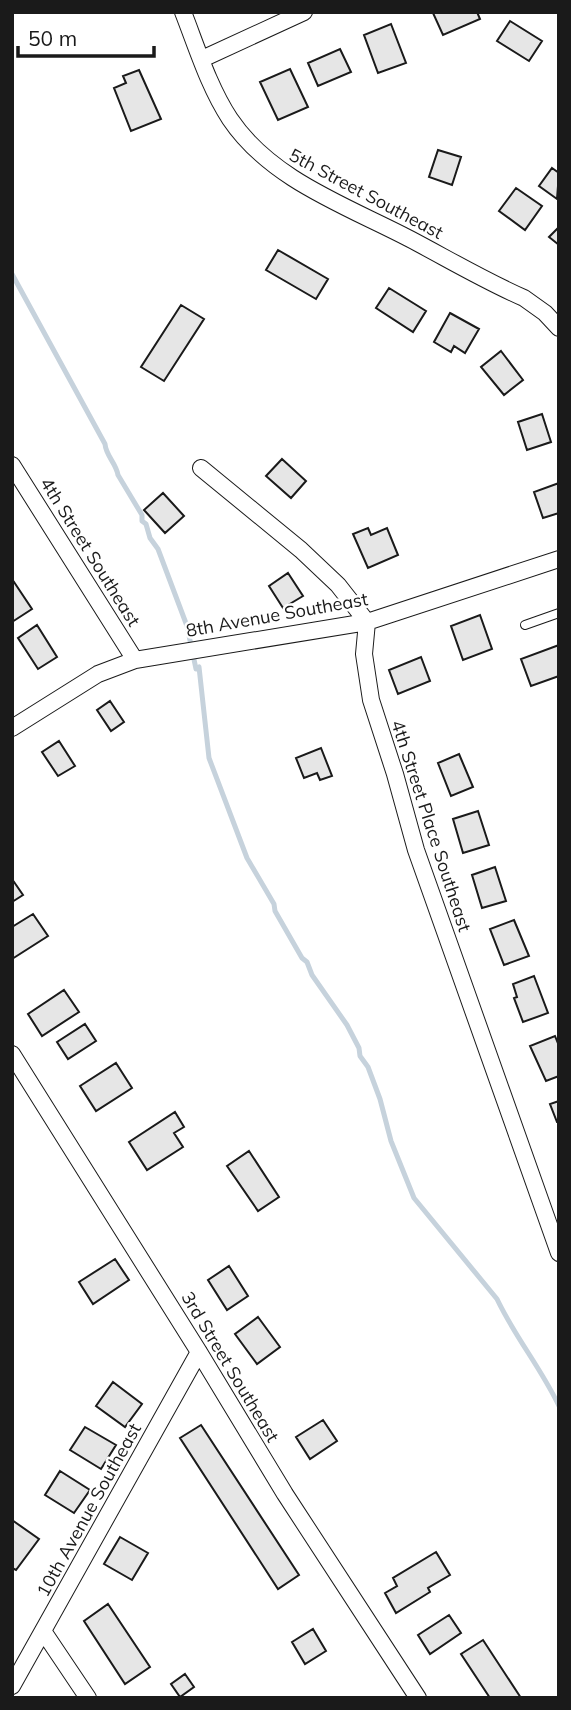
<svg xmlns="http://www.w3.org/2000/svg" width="571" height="1710" viewBox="0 0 571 1710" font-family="Mulish,sans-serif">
  <rect width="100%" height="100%" fill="#fff"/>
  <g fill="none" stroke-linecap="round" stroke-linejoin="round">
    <path stroke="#c6d2dc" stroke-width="5" d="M12 274 105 444C106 456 116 463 118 475L142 515V521L146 524 150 538 158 549 187 626 196 669 199 667 209 758 247 858 274 904 275 911 302 958 307 962 312 975 347 1025 359 1048 360 1056 368 1067 380 1099 391 1141 414 1198 497 1299C515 1337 541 1368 559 1406"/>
  </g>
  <path fill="#e6e6e6" stroke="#1a1a1a" stroke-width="2" d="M477 12 480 19 443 35 433 13Z
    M510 21 542 41 529 61 497 41Z
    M391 24 406 63 378 73 364 35Z
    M340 49 351 72 318 86 308 63Z
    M290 69 308 107 278 120 260 82Z
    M139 70 161 119 131 131 114 88 126 83 123 76Z
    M438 150 461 157 452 185 429 177Z
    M552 168 559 173 557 199 539 186Z
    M516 188 542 206 525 230 499 211Z
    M559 227V245L549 237Z
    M278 250 328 279 316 299 266 270Z
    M389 288 426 311 413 332 376 308Z
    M181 305 204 319 164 381 141 367Z
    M450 313 479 329 465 353 454 346 451 352 434 342Z
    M501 351 523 380 504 395 481 367Z
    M542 414 551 442 527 450 518 422Z
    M282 459 306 481 291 498 266 476Z
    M559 483V513L543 518 534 492Z
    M163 493 184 516 165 533 144 510Z
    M368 528 371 535 387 528 398 555 368 568 353 534Z
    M288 573 303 596 283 608 269 586Z
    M12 579 32 609 12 622Z
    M480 615 492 649 463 660 451 626Z
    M37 625 57 657 38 669 18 638Z
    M559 645V676L531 686 521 659Z
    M421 657 430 681 398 694 389 670Z
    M110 701 124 722 111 731 97 710Z
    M59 741 75 766 58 776 42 752Z
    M321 748 332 776 320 780 317 773 304 778 296 758Z
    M459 754 473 787 451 796 438 763Z
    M478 811 489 845 463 853 453 819Z
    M495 867 506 901 482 908 472 875Z
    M12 879 23 895 12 902Z
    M33 914 48 936 12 959V927Z
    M514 920 529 956 504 965 490 929Z
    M534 976 548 1013 523 1022 514 998 517 997 513 984Z
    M64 990 79 1012 42 1036 28 1014Z
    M85 1024 96 1041 68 1059 57 1042Z
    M555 1036 559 1046V1076L546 1081 530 1046Z
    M116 1063 132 1088 96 1111 80 1086Z
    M559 1101V1122H557L550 1104Z
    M175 1112 184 1127 174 1133 183 1147 147 1170 129 1142Z
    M249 1151 279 1197 258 1211 227 1166Z
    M115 1259 129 1280 93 1304 79 1282Z
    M229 1266 248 1296 227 1310 208 1280Z
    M258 1317 280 1347 257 1364 235 1334Z
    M113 1382 142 1404 125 1427 96 1406Z
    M323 1420 337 1441 310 1459 296 1437Z
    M201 1425 299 1575 278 1589 180 1438Z
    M85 1427 116 1445 101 1469 70 1450Z
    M60 1471 90 1490 74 1513 45 1495Z
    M12 1520 39 1539 16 1570 12 1568Z
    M120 1537 148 1553 132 1580 104 1564Z
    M436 1552 450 1575 428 1588 430 1592 396 1613 385 1593 397 1586 393 1578Z
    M108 1604 150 1667 125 1684 84 1621Z
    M449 1615 461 1633 430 1654 418 1635Z
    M313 1629 326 1651 305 1664 292 1642Z
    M483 1640 521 1698H490L461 1654Z
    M185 1674 194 1687 180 1697 171 1684Z"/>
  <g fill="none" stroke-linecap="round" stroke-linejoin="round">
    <g stroke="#1a1a1a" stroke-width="10">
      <path id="service" d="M525 625 559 613"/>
    </g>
    <g stroke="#1a1a1a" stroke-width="18">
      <path id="minor" d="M183 12C197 48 209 87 230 119 271 180 347 206 410 239 448 259 485 281 524 298L545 313 559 328
        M202 59 304 12
        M12 465 135 660
        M201 468 301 550 338 585 367 622 364 654 371 700 395 774 416 850 559 1253
        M12 728 98 674 135 660 367 622 559 559
        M12 1054 199 1352 285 1494 418 1698
        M43 1631 88 1698
        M12 1686 199 1352"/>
    </g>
    <use href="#service" stroke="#fff" stroke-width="8"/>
    <use href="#minor" stroke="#fff" stroke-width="16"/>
  </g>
  <g text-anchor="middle" stroke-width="5" stroke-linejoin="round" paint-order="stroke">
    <g font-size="18" fill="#1a1a1a" stroke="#fff">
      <text transform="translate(366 194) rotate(28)" y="6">5th Street Southeast</text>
      <text transform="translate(90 552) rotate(58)" y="6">4th Street Southeast</text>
      <text transform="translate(277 615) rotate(-10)" y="6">8th Avenue Southeast</text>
      <text transform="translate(431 826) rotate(72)" y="6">4th Street Place Southeast</text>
      <text transform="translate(230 1367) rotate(59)" y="6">3rd Street Southeast</text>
      <text transform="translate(89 1510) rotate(-61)" y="6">10th Avenue Southeast</text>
    </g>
  </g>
  <rect width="571" height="1710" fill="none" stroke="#1a1a1a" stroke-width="28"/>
  <path d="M18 46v10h136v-10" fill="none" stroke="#1a1a1a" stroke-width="3.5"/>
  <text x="28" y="46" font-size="21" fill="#1a1a1a" stroke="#ffffff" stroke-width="5" paint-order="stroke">50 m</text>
</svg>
